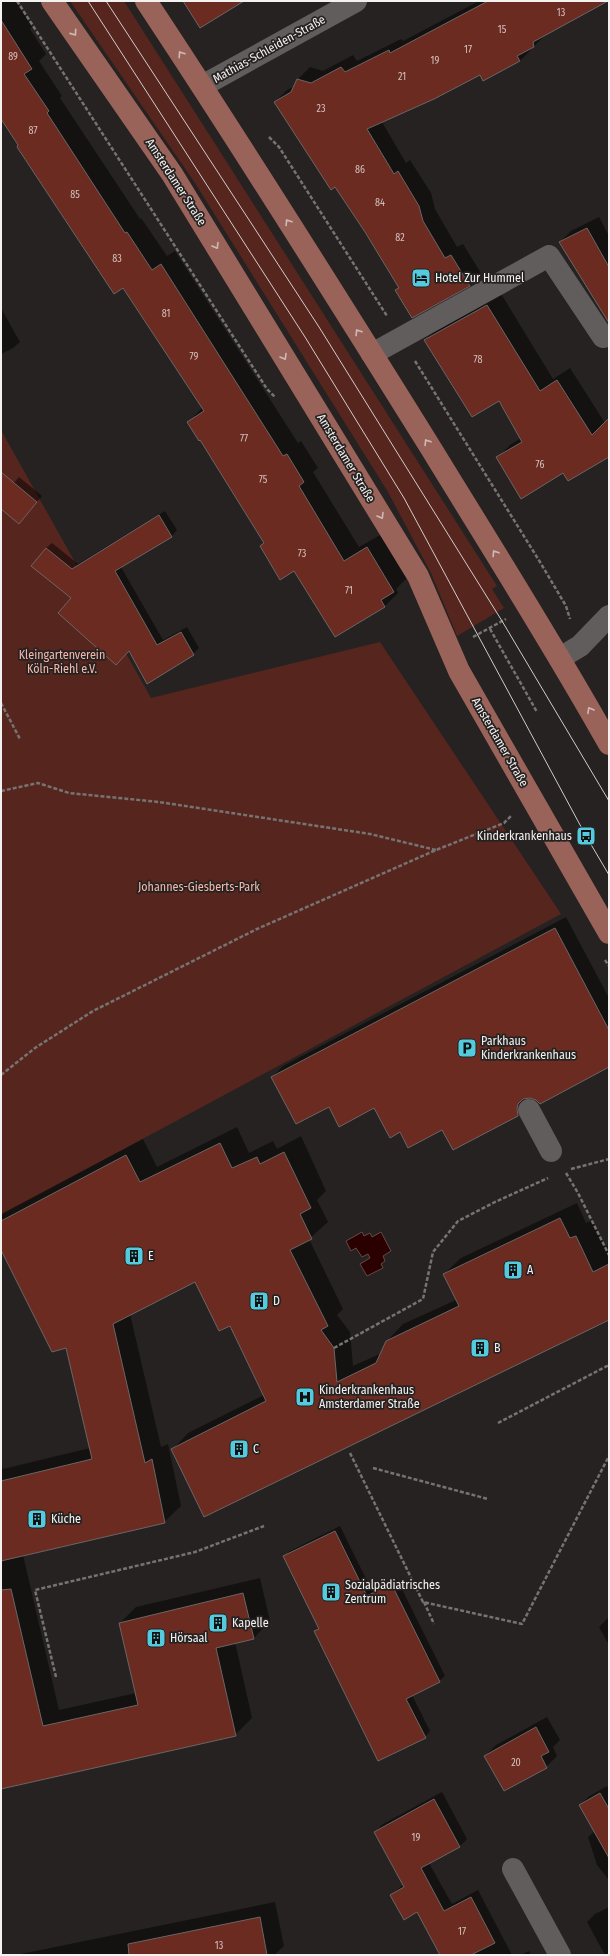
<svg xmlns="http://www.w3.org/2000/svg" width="610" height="1956" viewBox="0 0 610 1956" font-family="'Fira Sans Condensed',sans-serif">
  <rect width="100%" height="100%" fill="#252221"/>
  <path fill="#56261e" d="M70 1H124L497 586 492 589 504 608 457 636 431 573 388 492 195 183Z
    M1 430 151 698 380 642 561 914 1 1215Z"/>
  <path fill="#2a0000" stroke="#674948" d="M362 1232 364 1236 370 1233 372 1237 381 1232 391 1251 383 1256 385 1261 381 1264 383 1268 367 1276 360 1264 370 1258 368 1254 362 1257 356 1248 351 1251 346 1241Z"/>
  <path fill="#0007" d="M1 1H16L32 27 30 29 46 54 39 61 62 96 60 98 140 219 141 218 167 256 175 251 298 443 301 441 318 468 313 472 359 547 382 534 407 578 396 589 398 593 384 607 294 570 265 542 201 439 188 422 203 407 123 287 115 292 1 120Z
    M479 1H602L546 34 520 61 480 74 382 122 406 163 410 160 431 193 435 209 457 247 463 244 481 273 469 285 396 290 400 287 335 186 275 102 287 90 295 86 298 79 310 67 323 71 353 55 357 61 401 39 403 41Z
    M599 217 609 236V322L560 242 571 231Z
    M500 292 553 379 570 368 605 423 609 419V456L564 472 497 458 510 445 521 438 499 400 425 340 438 327Z
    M1 308 20 342 13 348 1 354Z
    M19 477 42 496 19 523 1 508V497Z
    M165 511 177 530 172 536 121 567 163 640 187 627 199 648 193 654 129 650 72 598 46 548 52 543 78 564Z
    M566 917 609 998V1066L536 1099 527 1097 528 1104 517 1115 443 1129 400 1131 374 1107 329 1106 272 1077 283 1066Z
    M237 1127 249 1153 273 1141 277 1149 301 1136 326 1191 317 1200 328 1222 309 1239 343 1309 337 1315 350 1332 353 1366 382 1353 387 1341 403 1324 456 1300 444 1274 461 1258 577 1203 586 1223 592 1220 605 1247 609 1245V1318L172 1450 188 1433 264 1395 231 1325 196 1281 130 1314 161 1447 168 1444 181 1506 164 1522 23 1555 59 1710 136 1693 120 1623 136 1607 260 1578 270 1621 254 1638 235 1642 252 1718 235 1735 1 1788V1462L3 1469 90 1448 67 1347 1 1250V1214L143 1139 157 1167Z
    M340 1526 372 1591 397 1579 445 1676 439 1681 412 1695 430 1731 425 1737 315 1632 319 1627 284 1557 290 1551Z
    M609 1617V1645L599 1627Z
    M547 1717 560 1740 553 1747 557 1756 546 1767 485 1756 496 1745Z
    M607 1786 609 1789V1880L597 1865 588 1837 595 1831 580 1805 588 1797Z
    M442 1792 467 1839 460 1846 429 1863 452 1904 478 1890 512 1955H441L417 1911 391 1895 404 1884 375 1832 383 1824Z
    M275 1902 284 1946 274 1955H16Z
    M609 1907V1955H605L587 1922 595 1914Z
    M529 1951 531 1955H521Z"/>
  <path fill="#6b2b21" stroke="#6a6665" d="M183 1H244L200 28Z
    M488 1H608L533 42 534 47 517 56 520 61 483 81 480 75 434 99 367 129 394 174 398 171 419 206 423 221 445 258 451 255 470 286 412 318 395 290 399 288 365 232 335 187 331 190 274 102 291 92 297 79 311 83 341 67 345 72 389 50 390 53Z
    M1 20 32 69 24 74 49 111 47 113 125 233 127 232 152 270 161 264 283 456 287 454 304 482 299 486 344 561 367 547 394 592 381 600 385 607 335 637 294 571 280 580 260 546 264 543 200 440 199 441 187 422 204 411 123 288 114 294 17 147 18 145 1 119Z
    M587 228 609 267V323L559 242Z
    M487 305 540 391 557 380 592 435 609 418V457L568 481 563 473 521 499 496 457 522 442 499 401 472 417 424 340Z
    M1 472 37 502 19 524 1 509Z
    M159 515 172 537 115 571 157 645 181 632 194 655 147 684 129 651 116 665 58 613 71 598 31 566 46 548 72 569Z
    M555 928 609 1030V1067L540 1104 536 1100 530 1098 523 1099 518 1104 517 1109 518 1116 453 1150 442 1130 408 1148 400 1132 390 1138 374 1108 339 1127 329 1107 296 1124 271 1077Z
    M220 1143 232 1168 257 1157 260 1164 284 1152 311 1208 300 1214 312 1239 290 1250 328 1326 321 1330 334 1348 337 1382 376 1363 386 1341 459 1306 443 1274 560 1218 570 1238 576 1236 593 1272 609 1264V1320L204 1517 171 1449 266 1401 230 1326 219 1331 195 1282 113 1324 145 1463 152 1459 165 1523 1 1561V1481L92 1459 66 1348 52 1352 1 1250V1221L126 1155 140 1182Z
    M335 1531 367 1596 391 1583 440 1682 406 1699 426 1738 378 1761 314 1631 319 1629 283 1556Z
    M11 1589 43 1726 138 1705 119 1623 243 1593 254 1639 216 1648 236 1736 1 1789V1590Z
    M536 1727 549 1752 541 1756 547 1768 504 1791 484 1756Z
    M600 1793 609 1809V1858L579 1805Z
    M434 1799 460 1847 421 1868 444 1911 471 1897 495 1943 471 1955H440L417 1912 404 1920 390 1895 404 1887 374 1832Z
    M260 1917 267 1955H129L128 1944Z"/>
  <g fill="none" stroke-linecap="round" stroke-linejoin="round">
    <path stroke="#767372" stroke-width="2.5" stroke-dasharray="4 2" stroke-linecap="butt" d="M17 1 267 389 275 397
      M269 137 279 147 387 316
      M415 361 540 562 566 606 570 619
      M490 629 537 712
      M473 637 506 619
      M1 703 20 739
      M1 791 38 783 69 793 159 802 370 834 436 850
      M605 960 609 966
      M1 1075 35 1048 93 1011 257 929 436 850 504 823 511 816
      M571 1169 609 1159
      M566 1173 578 1193 609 1255
      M334 1348 423 1299 433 1252 458 1221 495 1202 548 1178
      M498 1423 609 1365
      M350 1453 423 1602 522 1624 609 1456
      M373 1468 488 1499
      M424 1602 434 1624
      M56 1677 35 1590 195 1552 264 1526"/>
    <path stroke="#605d5c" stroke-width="22" d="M202 86 356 1
      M372 354 549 256 603 337
      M560 658 580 646 609 616
      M529 1110 551 1151
      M513 1869 560 1955"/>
    <path stroke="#9a635a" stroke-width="22" d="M52 1 172 174 418 576 459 671 609 933
      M146 1C244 149 338 299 432 450 492 548 553 644 609 744"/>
    <path stroke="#cfcdcc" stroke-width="1" d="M88 1 305 337 404 498 586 836 609 875
      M106 1 319 327 502 621 609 801"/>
  </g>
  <defs><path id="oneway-chevron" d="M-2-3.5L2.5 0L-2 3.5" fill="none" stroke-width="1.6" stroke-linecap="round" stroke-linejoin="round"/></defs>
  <g stroke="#d0b9b5">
    <use href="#oneway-chevron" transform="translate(74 33) rotate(55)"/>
    <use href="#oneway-chevron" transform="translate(181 54) rotate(-123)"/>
    <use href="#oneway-chevron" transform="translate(288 222) rotate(-122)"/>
    <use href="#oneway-chevron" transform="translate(216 246) rotate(59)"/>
    <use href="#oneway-chevron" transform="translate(358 332) rotate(-122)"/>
    <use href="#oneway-chevron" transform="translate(284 357) rotate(59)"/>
    <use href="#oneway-chevron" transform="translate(427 442) rotate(-122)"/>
    <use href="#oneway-chevron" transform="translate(381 516) rotate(59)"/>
    <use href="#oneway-chevron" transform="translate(495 553) rotate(-122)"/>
    <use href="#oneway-chevron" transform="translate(590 710) rotate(-119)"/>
  </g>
  <defs>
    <g id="hotel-square" transform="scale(1)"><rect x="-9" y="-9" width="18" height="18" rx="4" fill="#54cade" stroke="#252221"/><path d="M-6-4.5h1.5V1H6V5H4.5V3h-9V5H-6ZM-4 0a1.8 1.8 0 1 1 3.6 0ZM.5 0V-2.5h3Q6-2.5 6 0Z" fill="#111"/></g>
    <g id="bus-square" transform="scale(1)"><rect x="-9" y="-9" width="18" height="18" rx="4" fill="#54cade" stroke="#252221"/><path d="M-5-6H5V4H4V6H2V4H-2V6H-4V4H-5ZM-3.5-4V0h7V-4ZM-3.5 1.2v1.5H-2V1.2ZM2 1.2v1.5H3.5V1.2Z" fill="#111"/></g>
    <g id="parking-square" transform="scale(1)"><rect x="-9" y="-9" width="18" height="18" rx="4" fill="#54cade" stroke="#252221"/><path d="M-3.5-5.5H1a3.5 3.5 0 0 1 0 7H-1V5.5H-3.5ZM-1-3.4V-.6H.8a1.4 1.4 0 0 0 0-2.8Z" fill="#111"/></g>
    <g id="building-square" transform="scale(1)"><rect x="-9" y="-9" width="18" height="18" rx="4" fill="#54cade" stroke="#252221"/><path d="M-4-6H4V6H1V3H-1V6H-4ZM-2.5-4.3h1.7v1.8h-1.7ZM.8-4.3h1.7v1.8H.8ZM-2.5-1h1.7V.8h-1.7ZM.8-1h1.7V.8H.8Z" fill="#111"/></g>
    <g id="hospital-square" transform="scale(1)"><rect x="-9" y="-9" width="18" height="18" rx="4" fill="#54cade" stroke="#252221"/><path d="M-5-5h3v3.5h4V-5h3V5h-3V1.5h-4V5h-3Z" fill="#111"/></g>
  </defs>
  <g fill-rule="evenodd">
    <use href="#hotel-square" x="421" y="278"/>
    <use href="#bus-square" x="586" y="836"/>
    <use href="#parking-square" x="467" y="1048"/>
    <use href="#building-square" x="134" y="1256"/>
    <use href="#building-square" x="513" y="1270"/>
    <use href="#building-square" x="259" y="1301"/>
    <use href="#building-square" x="480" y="1348"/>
    <use href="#hospital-square" x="305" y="1397"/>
    <use href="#building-square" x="239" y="1449"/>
    <use href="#building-square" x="37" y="1519"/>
    <use href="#building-square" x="331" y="1592"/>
    <use href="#building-square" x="218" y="1623"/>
    <use href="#building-square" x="156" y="1638"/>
  </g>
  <g text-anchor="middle" stroke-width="3.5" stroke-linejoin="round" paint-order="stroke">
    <g font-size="10" fill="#d2c0bd">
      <text x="561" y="16">13</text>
      <text x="502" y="33">15</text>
      <text x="468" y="53">17</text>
      <text x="13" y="60">89</text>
      <text x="435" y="64">19</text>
      <text x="402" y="80">21</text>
      <text x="321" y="112">23</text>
      <text x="33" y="134">87</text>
      <text x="360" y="173">86</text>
      <text x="75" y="198">85</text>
      <text x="380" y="206">84</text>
      <text x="400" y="241">82</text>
      <text x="117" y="262">83</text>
      <text x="166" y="317">81</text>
      <text x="194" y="360">79</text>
      <text x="478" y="363">78</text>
      <text x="244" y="442">77</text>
      <text x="540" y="468">76</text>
      <text x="263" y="483">75</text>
      <text x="302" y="557">73</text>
      <text x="349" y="594">71</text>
      <text x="516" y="1766">20</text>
      <text x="416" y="1841">19</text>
      <text x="462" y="1935">17</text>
      <text x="219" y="1949">13</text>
    </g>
    <g font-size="12" fill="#f4f2f1" stroke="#252221">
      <text transform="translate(269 49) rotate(-29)" y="4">Mathias-Schleiden-Straße</text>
      <text transform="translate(176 182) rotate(57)" y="4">Amsterdamer Straße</text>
      <text transform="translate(346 458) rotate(59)" y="4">Amsterdamer Straße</text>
      <text transform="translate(500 742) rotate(60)" y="4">Amsterdamer Straße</text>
    </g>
    <g font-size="12" fill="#f4f2f1" stroke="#252221" text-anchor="start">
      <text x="435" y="282">Hotel Zur Hummel</text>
      <text x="572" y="840" text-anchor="end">Kinderkrankenhaus</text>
      <text x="481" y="1045">Parkhaus<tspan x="481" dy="14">Kinderkrankenhaus</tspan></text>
      <text x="148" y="1260">E</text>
      <text x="527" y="1274">A</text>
      <text x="273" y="1305">D</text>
      <text x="494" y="1352">B</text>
      <text x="319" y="1394">Kinderkrankenhaus<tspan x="319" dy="14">Amsterdamer Straße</tspan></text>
      <text x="253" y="1453">C</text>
      <text x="51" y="1523">Küche</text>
      <text x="345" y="1589">Sozialpädiatrisches<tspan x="345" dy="14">Zentrum</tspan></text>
      <text x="232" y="1627">Kapelle</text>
      <text x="170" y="1642">Hörsaal</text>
    </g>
    <g font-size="12" fill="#f5b7ab" stroke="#252221">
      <text x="62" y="659">Kleingartenverein<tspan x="62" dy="14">Köln-Riehl e.V.</tspan></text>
      <text x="199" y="891">Johannes-Giesberts-Park</text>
    </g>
  </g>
  <rect width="610" height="1956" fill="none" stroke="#f4f2f1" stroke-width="4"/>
</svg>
